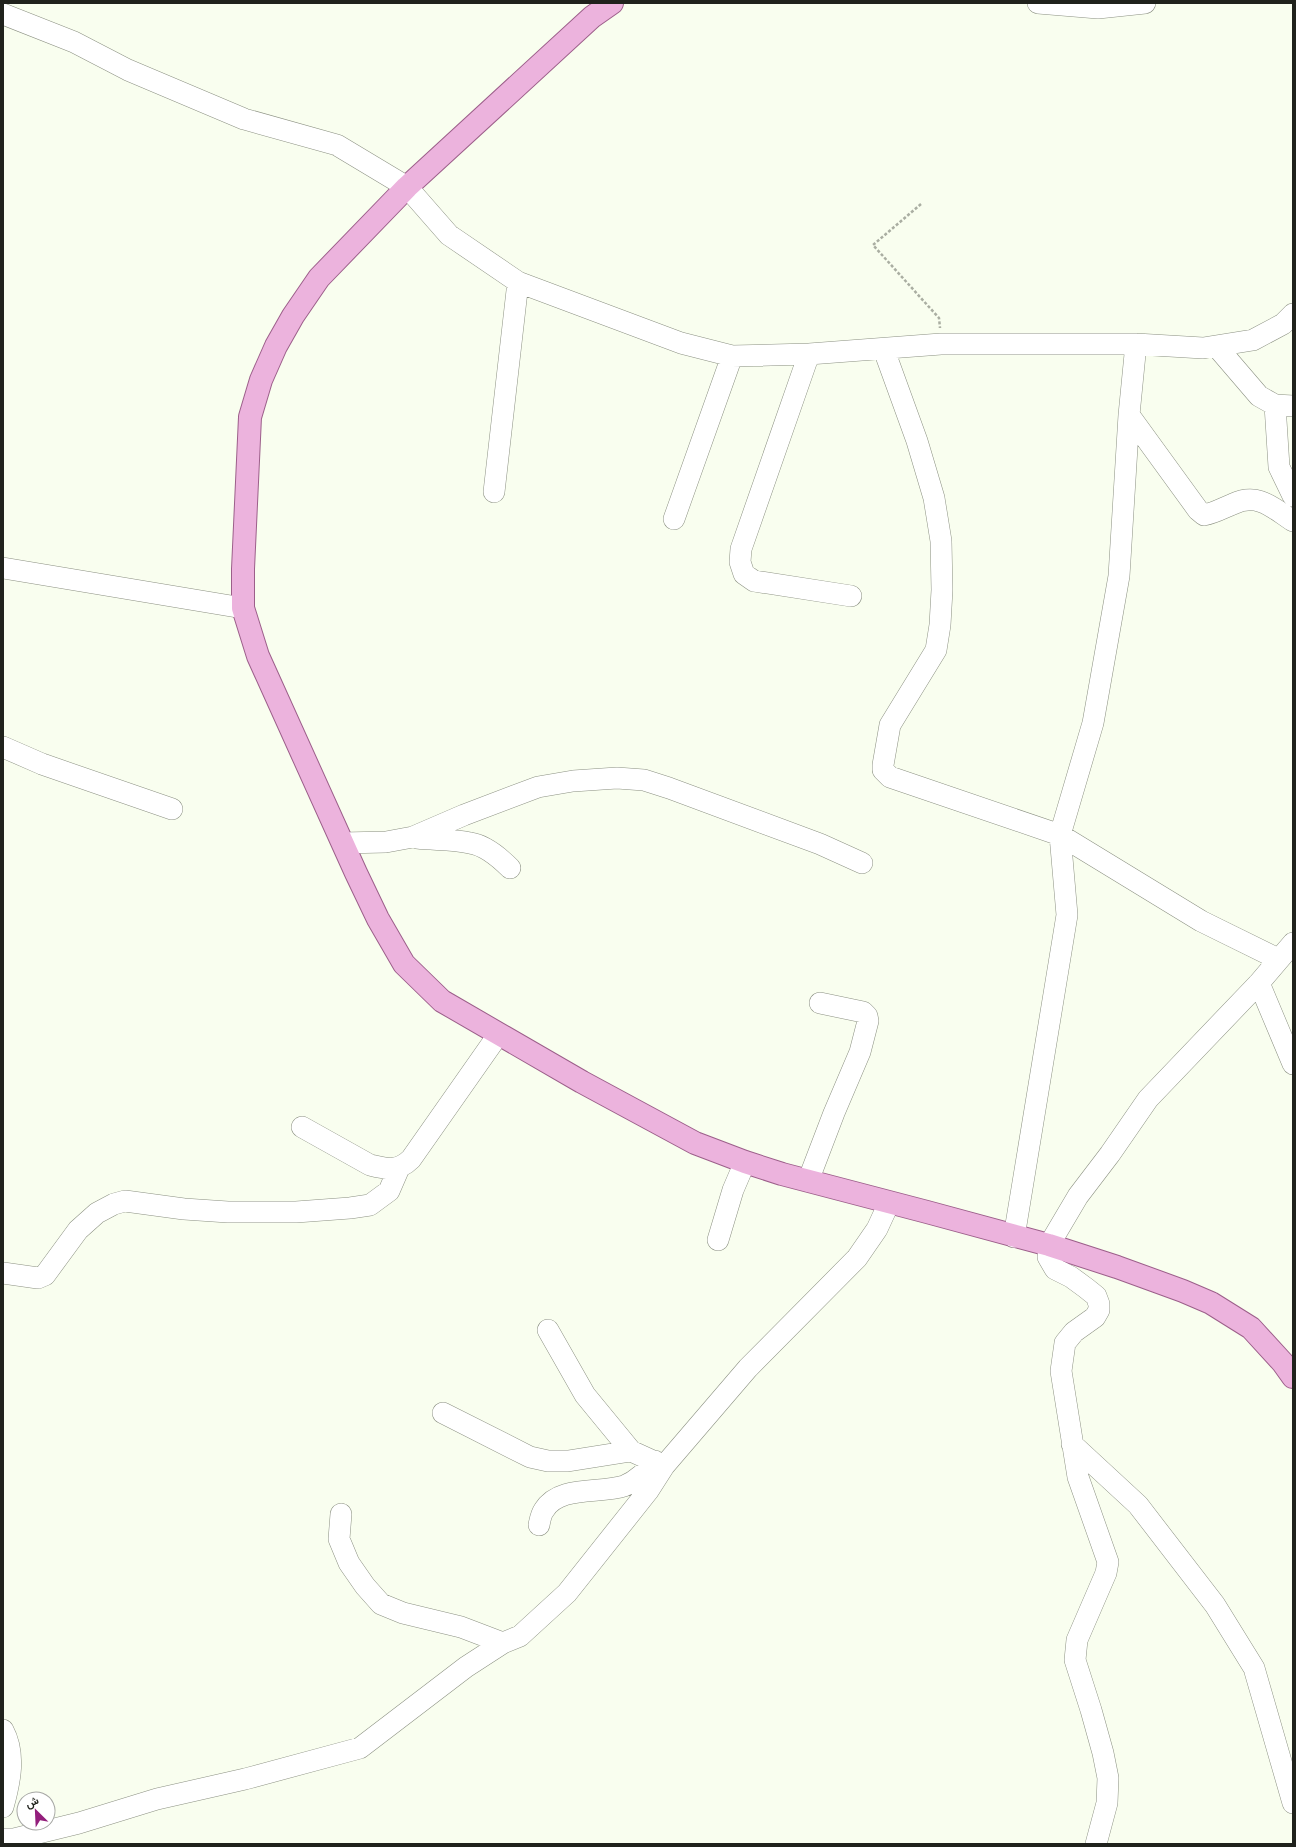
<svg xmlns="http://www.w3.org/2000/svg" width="1296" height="1847" viewBox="0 0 1296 1847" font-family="Manrope,Vazirmatn,sans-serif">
  <rect width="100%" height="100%" fill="#f9feef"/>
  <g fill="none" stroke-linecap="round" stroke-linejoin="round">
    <g stroke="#8c9183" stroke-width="22">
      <path id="minor" d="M1038 3 1098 8 1145 3
        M3 14 74 42 128 70 244 119 337 145 407 187 449 235 518 282 681 343 732 356 809 354 941 344H1136L1203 348 1253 340 1283 324 1293 314
        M1217 347 1259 396 1275 405 1293 406
        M884 350 917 441 934 498 941 541 942 590 940 625 936 650 890 725 883 765V770L890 777 1060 835 1201 921 1278 959
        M809 354 741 549 740 562 744 574 754 581 851 596
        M1275 405 1279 467 1293 496
        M1129 415 1198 510 1204 515C1215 513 1223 508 1233 504 1258 492 1273 508 1293 521
        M494 492 518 282
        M674 519 732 356
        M3 568 243 608
        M3 747 42 764 172 809
        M417 838C435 840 453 839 470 843 484 845 500 858 510 868
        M343 843 386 842 413 837 464 815 538 787 573 781 617 778 644 780 669 788 820 844 862 863
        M1259 983 1293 1064
        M302 1127 370 1165C386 1169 398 1172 411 1159L498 1035
        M808 1181 834 1113 860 1052 868 1021 867 1016 863 1012 820 1003
        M1014 1237 1067 915 1060 835 1093 723 1119 576 1129 415 1136 344
        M718 1240 733 1190 745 1162
        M3 1273 38 1278 45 1275 78 1230 97 1213 114 1204 125 1201 184 1209 228 1212H296L350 1208 370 1205 389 1191 399 1168
        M548 1330 585 1395 631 1451 664 1466
        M443 1413 530 1457 548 1461H568L631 1451
        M1072 1444 1138 1505 1215 1605 1254 1668 1293 1803
        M341 1514 339 1539 349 1563 365 1586 381 1604 403 1613 461 1627 503 1643
        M539 1525C540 1520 541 1514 544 1510 559 1485 599 1494 624 1486 637 1481 646 1471 655 1461
        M3 1730C16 1754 10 1782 3 1807
        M3 1839H14L79 1823 157 1799 245 1779 360 1748 466 1667 503 1643 520 1636 567 1593 648 1491 664 1466 748 1368 857 1258 877 1229 889 1203
        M1096 1844 1107 1803 1108 1778 1103 1753 1091 1710 1075 1660 1077 1640 1106 1573 1108 1562 1078 1477 1061 1371 1065 1343 1074 1332 1095 1317 1099 1310V1304L1096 1296 1086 1288 1071 1277 1055 1269 1048 1257 1049 1245 1078 1196 1110 1154 1148 1099 1259 983 1293 943"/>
    </g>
    <g stroke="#9c5f8a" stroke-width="24">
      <path id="major" d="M612 3 592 17 407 187 319 278 293 316 276 346 261 380 250 417 243 569V608L258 656 356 873 378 919 404 964 442 1001 582 1082 695 1143 745 1162 782 1174 927 1212 1049 1245 1117 1267 1183 1291 1211 1303 1251 1328 1283 1363 1293 1377"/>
    </g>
    <path stroke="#aaaea2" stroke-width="2.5" stroke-dasharray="3 2" stroke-linecap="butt" d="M921 204 873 245 939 318 940 328"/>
    <use href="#minor" stroke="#fff" stroke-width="21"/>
    <use href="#major" stroke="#ecb3dd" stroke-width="22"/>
  </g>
  <rect width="1296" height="1847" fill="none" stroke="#20221c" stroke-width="8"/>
  <g transform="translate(36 1811) rotate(336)"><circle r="19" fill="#ffffff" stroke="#a6a7a4"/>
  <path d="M0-3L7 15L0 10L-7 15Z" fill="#931e7c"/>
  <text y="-6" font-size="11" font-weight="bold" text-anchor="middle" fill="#20221c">ش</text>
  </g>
</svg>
